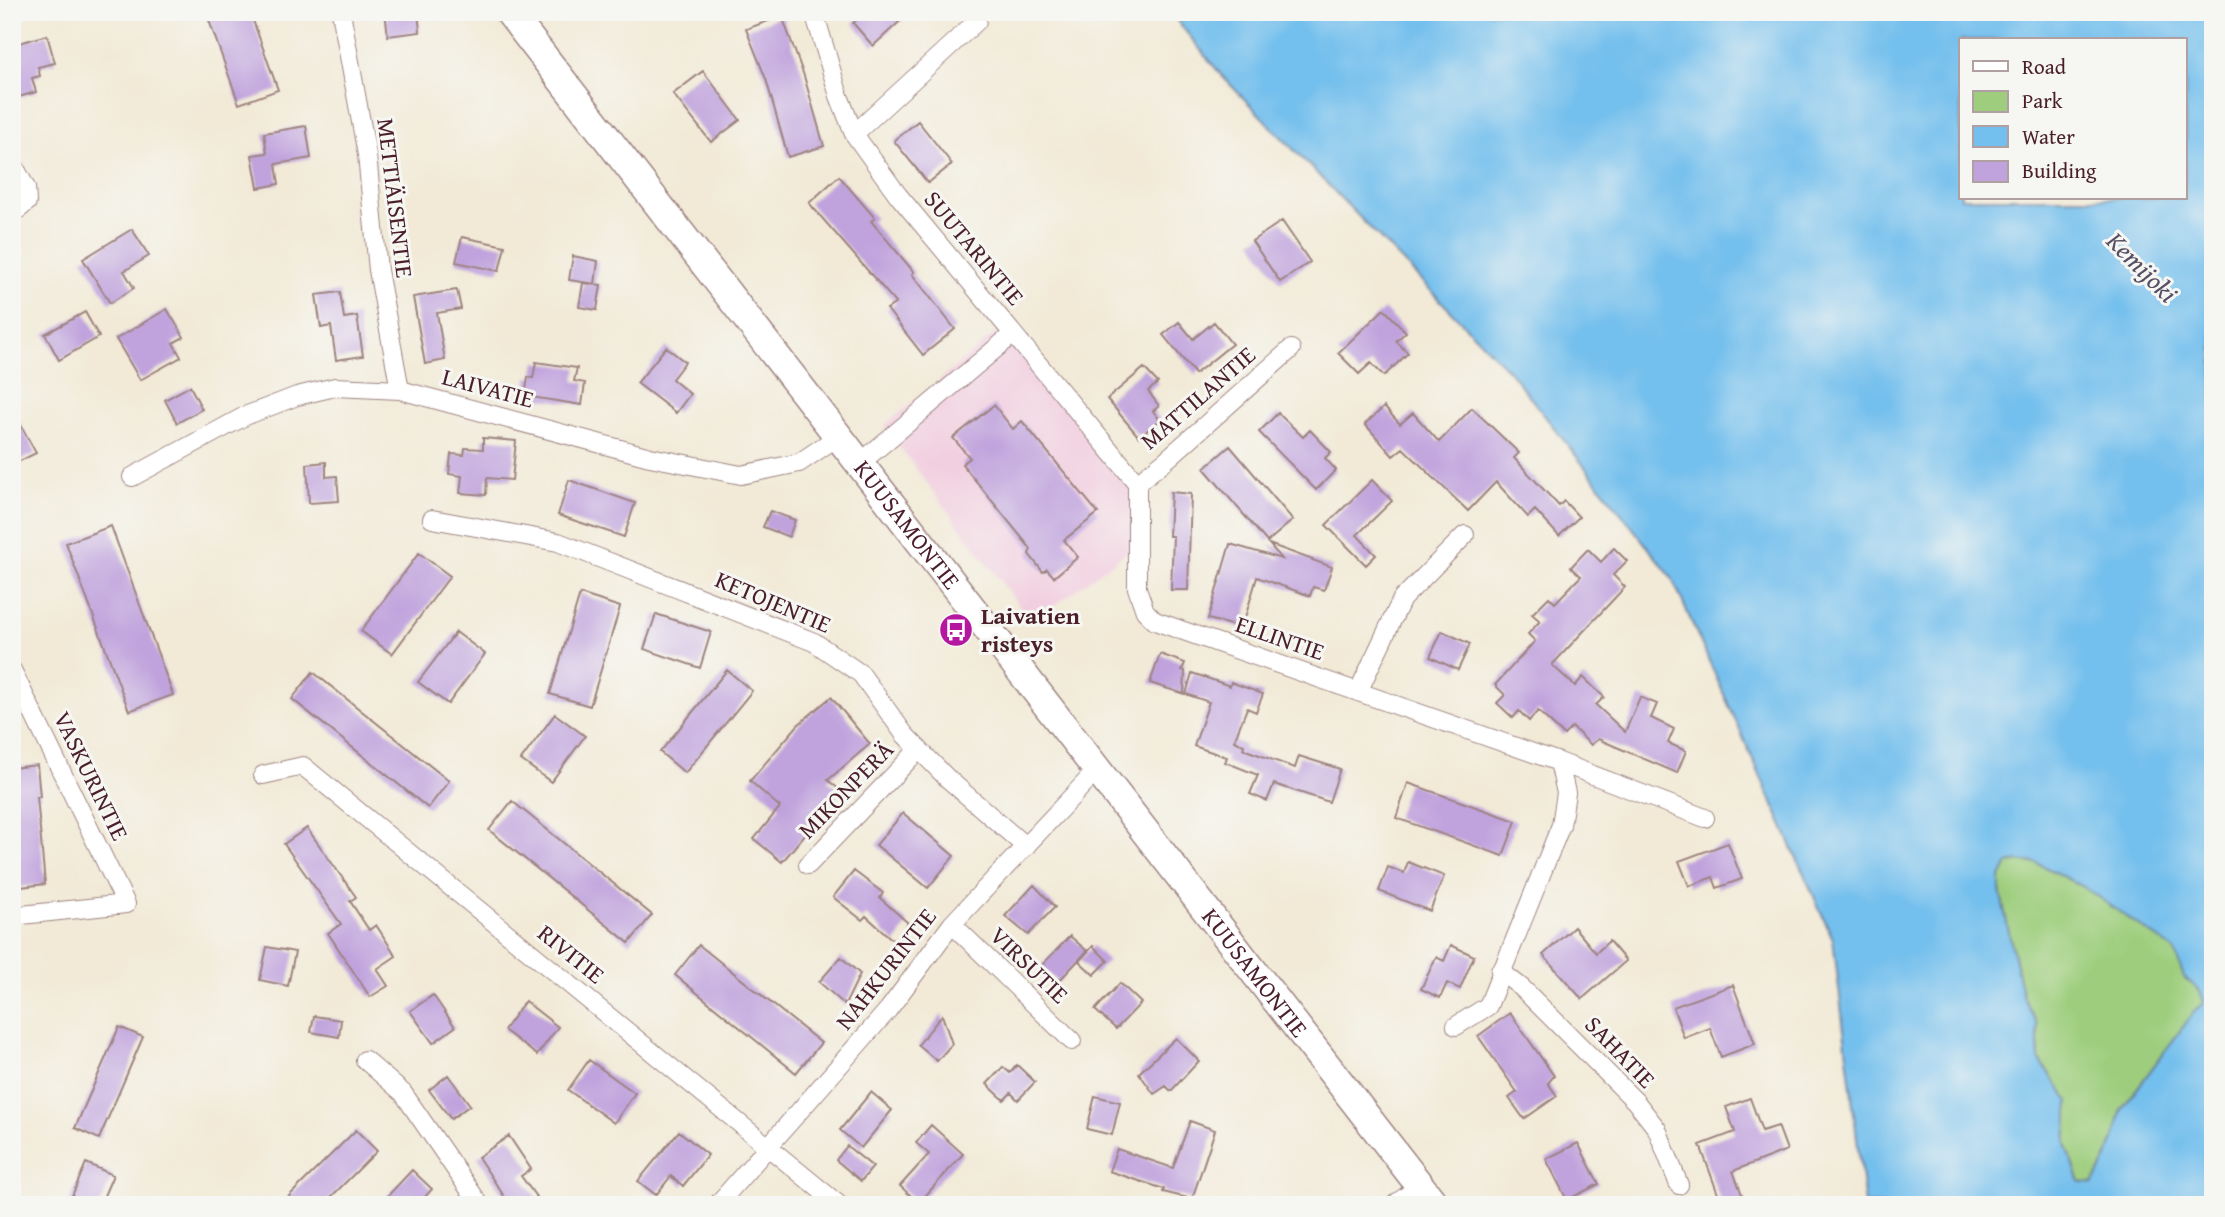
<svg xmlns="http://www.w3.org/2000/svg" width="2225" height="1217" viewBox="0 0 2225 1217" font-family="'Gentium Book Plus',serif">
  <rect width="100%" height="100%" fill="#f6f6f2"/>
  <filter id="ink" filterUnits="userSpaceOnUse"><feTurbulence type="fractalNoise" baseFrequency=".0143" numOctaves="2"/><feDisplacementMap in="SourceGraphic" scale="14" xChannelSelector="R" yChannelSelector="G"/><feConvolveMatrix kernelMatrix="1 2 1 2 8 2 1 2 1" color-interpolation-filters="sRGB"/></filter>
  <filter id="wash" filterUnits="userSpaceOnUse"><feTurbulence type="fractalNoise" baseFrequency=".00686" numOctaves="4" result="noise"/><feDisplacementMap in="SourceGraphic" scale="28" xChannelSelector="R" yChannelSelector="G"/><feGaussianBlur stdDeviation="1.57" result="paint"/><feColorMatrix in="noise" values="0 0 0 0 0 0 0 0 0 0 0 0 0 0 0 0 0 1.4 0 .05"/><feComposite in="paint" operator="in"/></filter>
  <g filter="url(#wash)">
    <rect width="100%" height="100%" fill="#f2ead7"/>
    <path fill="#f2cfe0" d="M1002 328 1136 497 1141 541 1032 623 884 426Z"/>
    <path fill="#9ece7d" stroke="#747654" stroke-width="2" d="M2018 861 2037 863 2084 887 2175 950 2184 977 2200 991 2204 1002 2195 1012 2121 1110C2117 1137 2107 1161 2093 1184L2080 1182 2066 1144 2068 1101 2039 1059 2037 1024 2022 994 2000 891V878L2008 863Z"/>
    <path fill="#73bfed" stroke="#5e6f8c" stroke-width="2" fill-rule="evenodd" d="M1170 12H2213V1205H1865L1833 939 1672 578 1511 373 1222 76ZM1961 40H2185V198H1961ZM2018 861 2037 863 2084 887 2174 950 2184 977 2200 991 2204 1002 2195 1011 2121 1110C2117 1137 2107 1161 2093 1184L2080 1182 2066 1144 2069 1101 2039 1059 2037 1024 2022 994 2000 890V878L2008 864Z"/>
    <g id="blocks">
      <path fill="#c0a3dd" d="M206 12H250L278 90 239 104Z
        M385 12H418L420 32 388 36Z
        M865 12H910L873 46 853 23Z
        M782 16 804 76 824 146 788 157 766 79 746 29Z
        M47 35 55 63 38 67 40 76 32 78 36 92 12 99V45Z
        M703 71 740 120 711 142 673 94Z
        M918 121 952 164 928 183 894 141Z
        M306 126 311 158 276 164 279 184 258 188 252 155 267 153 264 133Z
        M839 176 875 218 871 221 914 272 912 274 955 329 923 355 887 309 896 303 809 203Z
        M1282 221 1310 262 1280 282 1252 241Z
        M132 229 149 256 124 271 134 288 110 303 83 259Z
        M462 237 505 246 499 271 456 262Z
        M573 256 598 261 595 284 569 280Z
        M583 283 601 285 597 310 579 307Z
        M457 290 461 309 437 313 445 360 425 364 413 297Z
        M340 292 344 318 357 316 363 356 336 360 331 326 321 328 316 295Z
        M167 309 184 337 173 343 181 357 140 380 116 339Z
        M1384 309 1406 332 1396 341 1408 353 1384 376 1371 363 1359 374 1338 353Z
        M85 312 99 337 59 360 45 334Z
        M1179 322 1193 339 1214 322 1232 344 1195 374 1163 335Z
        M666 347 685 362 672 379 690 394 676 413 637 383Z
        M536 362 577 368 574 381 585 383 582 405 525 396 528 377 533 378Z
        M1144 368 1158 383 1148 391 1159 406 1153 411 1160 420 1139 437 1107 399Z
        M190 386 202 409 177 423 165 400Z
        M994 405 1013 429 1022 421 1098 513 1064 540 1078 557 1054 577 1047 569 1043 572 1029 554 1031 549 962 464 970 458 953 438Z
        M1384 407 1400 424 1413 413 1439 442 1472 408 1519 453 1514 458 1559 506 1564 501 1579 517 1559 536 1535 510 1528 517 1496 482 1468 511 1403 448 1393 456 1365 424Z
        M12 409 36 453 12 465Z
        M1278 413 1303 437 1310 430 1331 452 1325 458 1336 470 1316 490 1259 432Z
        M483 438 516 441 512 480 487 478 486 495 460 493 462 476 449 474 451 454 464 455 465 448 483 449Z
        M1230 446 1293 520 1267 542 1204 468Z
        M326 462V477L337 476 339 501 309 503 307 464Z
        M569 480 635 503 624 537 558 515Z
        M1372 480 1392 501 1357 535 1376 555 1366 565 1326 525Z
        M1171 492 1191 494 1188 590H1171L1173 536H1169Z
        M770 511 795 520 789 537 763 527Z
        M111 526 173 695 129 711 66 543Z
        M1230 544 1282 559 1269 544 1332 567 1324 590 1313 587 1310 596 1257 577 1242 628 1208 619Z
        M1614 548 1627 561 1613 575 1625 587 1552 665 1575 686 1583 677 1604 697 1596 705 1625 732 1640 697 1657 704 1651 718 1674 729 1668 743 1686 751 1677 773 1598 739 1591 745 1572 727 1564 735 1538 711 1529 721 1519 711 1513 718 1497 703 1505 695 1495 685 1535 641 1528 634 1540 621 1532 614 1549 597 1555 603 1581 576 1571 567 1588 549 1601 562Z
        M419 553 450 576 392 654 361 631Z
        M580 594 620 607 590 706 550 694Z
        M656 614 711 632 700 668 644 649Z
        M1442 631 1470 644 1458 670 1430 657Z
        M456 632 485 654 448 704 418 682Z
        M1160 654 1185 663 1182 670 1185 671 1184 694 1150 683Z
        M727 670 752 691 685 773 660 752Z
        M313 672 449 781 428 808 292 699Z
        M1192 673 1230 686 1231 682 1263 694 1256 712 1247 708 1234 741 1244 745 1243 749 1295 768 1299 756 1340 769 1329 802 1274 784 1267 801 1250 794 1258 775 1225 762 1227 757 1194 746 1209 702 1186 694Z
        M831 697 870 744 828 780 841 791 782 862 754 839 780 807 750 781 798 725Z
        M555 714 585 736 551 782 521 760Z
        M37 765 40 797H37L45 884 12 888V768Z
        M1408 783 1516 821 1503 856 1396 818Z
        M512 801 652 915 629 943 489 830Z
        M903 813 954 856 928 888 876 845Z
        M307 828 356 897 350 901 369 930 376 925 396 956 377 969 388 986 370 997 328 933 341 924 284 844Z
        M1728 843 1742 879 1717 888 1713 877 1689 886 1679 861Z
        M1408 862 1444 876 1430 911 1379 891 1388 867 1404 873Z
        M854 871 883 893 880 898 908 923 896 943 866 916 862 920 833 897Z
        M1034 885 1055 907 1028 935 1005 916Z
        M1574 927 1596 953 1609 941 1626 961 1582 999 1543 955Z
        M1070 936 1087 951 1058 982 1041 966Z
        M699 945 821 1043 796 1073 675 975Z
        M1451 945 1474 956 1460 989 1447 983 1440 998 1421 989 1436 957 1444 961Z
        M1093 946 1108 961 1094 975 1079 961Z
        M267 947 295 952 288 986 260 980Z
        M841 957 860 974 845 1005 819 982Z
        M1120 983 1141 1003 1116 1029 1095 1010Z
        M1733 985 1755 1044 1721 1057 1710 1028 1684 1038 1673 1007Z
        M433 995 455 1027 433 1043 410 1011Z
        M525 1001 558 1027 537 1055 504 1030Z
        M1510 1013 1554 1076 1548 1083 1557 1096 1524 1119 1509 1098 1517 1092 1478 1036Z
        M942 1015 952 1044 937 1061 918 1045Z
        M314 1016 341 1020 339 1037 311 1032Z
        M119 1027 143 1037 99 1139 75 1128Z
        M1176 1038 1199 1061 1171 1091 1166 1086 1154 1094 1139 1073Z
        M589 1060 635 1093 614 1123 568 1090Z
        M1017 1065 1035 1082 1018 1100 1011 1093 1004 1100 987 1084 1003 1067 1010 1073Z
        M448 1075 470 1105 451 1119 429 1090Z
        M871 1092 892 1110 861 1148 840 1130Z
        M1095 1096 1120 1102 1112 1135 1087 1129Z
        M1750 1098 1762 1131 1778 1126 1787 1150 1733 1171 1746 1205H1722L1700 1145 1735 1132 1726 1107Z
        M1190 1121 1215 1130 1192 1199 1163 1192 1164 1189 1109 1171 1117 1149 1173 1168Z
        M931 1125 963 1154 919 1203 900 1186 929 1154 916 1143Z
        M356 1130 377 1151 323 1205H280Z
        M679 1131 708 1155 683 1186 671 1176 656 1195 638 1181Z
        M509 1136 531 1169 521 1176 542 1205H510L478 1157Z
        M1578 1143 1599 1184 1567 1200 1546 1159Z
        M847 1146 873 1167 861 1181 836 1160Z
        M86 1163 113 1175 100 1205H68Z
        M412 1170 432 1189 418 1205H379Z"/>
    </g>
  </g>
  <g filter="url(#ink)">
    <use href="#blocks" fill-opacity="0" stroke="#9e8481" stroke-width="2"/>
    <g fill="none" stroke-linecap="round" stroke-linejoin="round">
      <g stroke="#9e8481" stroke-width="20">
        <path id="street" d="M341 12 367 155 378 270 400 390
          M814 12 839 96 854 134 898 195 1137 483V588L1145 611 1155 621 1559 762 1705 818
          M854 134 977 21
          M12 162 26 188 27 202 19 209 12 208
          M859 464 1013 334
          M132 477 245 416 297 396 335 387 400 390 650 457 741 475 799 463 837 437
          M1137 483 1166 460 1291 349
          M432 519 558 542 814 642 861 674 905 735 947 778 1026 847
          M12 670 126 904 12 916
          M1358 692 1402 599 1465 535
          M263 775 303 766 839 1205
          M808 865 919 749
          M952 924 1072 1041
          M1500 971 1522 988 1636 1102 1657 1129 1679 1185
          M1456 1026 1488 1006 1561 825 1566 793 1559 762
          M365 1060 403 1093 480 1205
          M717 1205 888 1010 952 924 1098 769
          M1394 1205 1420 1186"/>
      </g>
      <g stroke="#9e8481" stroke-width="31">
        <g id="primary">
          <path id="s1" d="M509 12 1435 1205"/>
        </g>
      </g>
      <use href="#street" stroke="#fff" stroke-width="18"/>
      <use href="#primary" stroke="#fff" stroke-width="28"/>
    </g>
  </g>
  <defs>
    <g id="bus-disc" transform="scale(1.75)"><circle r="9.5" fill="#b5179e" stroke="#f6f6f2"/><path d="M-5-6H5V4H4V6H2V4H-2V6H-4V4H-5ZM-3.5-4V0h7V-4ZM-3.5 1.2v1.5H-2V1.2ZM2 1.2v1.5H3.5V1.2Z" fill="#fff"/></g>
  </defs>
  <g fill-rule="evenodd">
    <use href="#bus-disc" x="956" y="630"/>
  </g>
  <g text-anchor="middle" stroke-width="6" stroke-linejoin="round" paint-order="stroke">
    <g font-size="24" fill="#4a1f2b" stroke="#f6f6f2">
      <text transform="translate(395 198) rotate(83)" y="8">METTIÄISENTIE</text>
      <text transform="translate(974 248) rotate(50)" y="8">SUUTARINTIE</text>
      <text transform="translate(488 388) rotate(15)" y="8">LAIVATIE</text>
      <text transform="translate(1198 398) rotate(-41)" y="8">MATTILANTIE</text>
      <text dy="8" stroke="none"><textPath href="#s1" startOffset="649">KUUSAMONTIE</textPath></text>
      <text transform="translate(773 602) rotate(23)" y="8">KETOJENTIE</text>
      <text transform="translate(1280 638) rotate(19)" y="8">ELLINTIE</text>
      <text transform="translate(91 776) rotate(64)" y="8">VASKURINTIE</text>
      <text transform="translate(846 790) rotate(-46)" y="8">MIKONPERÄ</text>
      <text transform="translate(571 954) rotate(39)" y="8">RIVITIE</text>
      <text transform="translate(1029 965) rotate(44)" y="8">VIRSUTIE</text>
      <text transform="translate(886 969) rotate(-52)" y="8">NAHKURINTIE</text>
      <text dy="8" stroke="none"><textPath href="#s1" startOffset="1216">KUUSAMONTIE</textPath></text>
      <text transform="translate(1620 1052) rotate(46)" y="8">SAHATIE</text>
    </g>
    <g font-size="24" font-weight="bold" fill="#4a1f2b" stroke="#f6f6f2" text-anchor="start">
      <text x="981" y="624">Laivatien<tspan x="981" dy="28">risteys</tspan></text>
    </g>
    <g font-size="26" font-style="italic" fill="#564f65" stroke="#f6f6f2">
      <text transform="translate(2142 267) rotate(45)" y="9">Kemijoki</text>
    </g>
  </g>
  <rect width="2225" height="1217" fill="none" stroke="#f6f6f2" stroke-width="42"/>
  <rect x="1959" y="38" width="228" height="161" fill="#f6f6f2" stroke="#b1a0a2" stroke-width="2"/>
  <rect x="1973" y="61" width="35" height="10" fill="#ffffff" stroke="#b1a0a2" stroke-width="2"/>
  <text x="2022" y="74" font-size="21" fill="#4a1f2b">Road</text>
  <rect x="1973" y="91" width="35" height="21" fill="#9ece7d" stroke="#b1a0a2" stroke-width="2"/>
  <text x="2022" y="108" font-size="21" fill="#4a1f2b">Park</text>
  <rect x="1973" y="126" width="35" height="21" fill="#73bfed" stroke="#b1a0a2" stroke-width="2"/>
  <text x="2022" y="144" font-size="21" fill="#4a1f2b">Water</text>
  <rect x="1973" y="161" width="35" height="21" fill="#c0a3dd" stroke="#b1a0a2" stroke-width="2"/>
  <text x="2022" y="178" font-size="21" fill="#4a1f2b">Building</text>
</svg>
